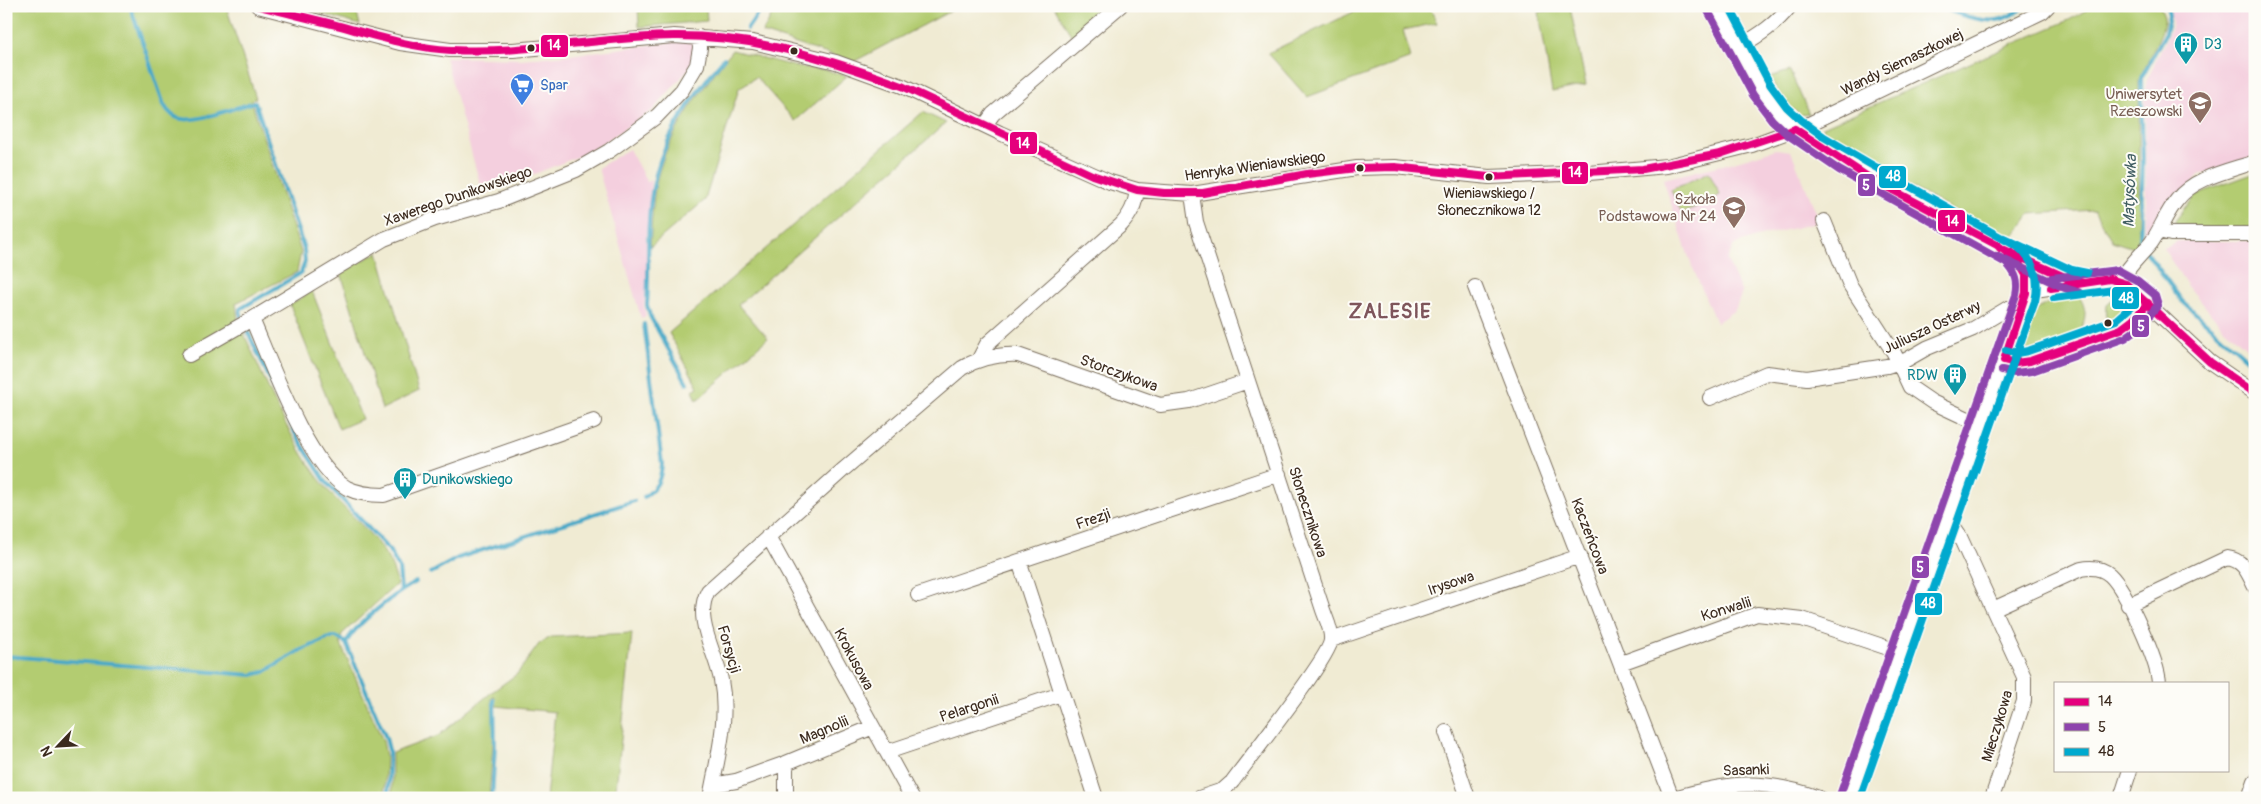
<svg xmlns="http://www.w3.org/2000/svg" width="2261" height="804" viewBox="0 0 2261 804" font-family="Pangolin,sans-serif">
  <rect width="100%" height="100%" fill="#fdfcf7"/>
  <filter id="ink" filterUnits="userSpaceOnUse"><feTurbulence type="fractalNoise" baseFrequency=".02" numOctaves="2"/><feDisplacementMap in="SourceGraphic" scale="10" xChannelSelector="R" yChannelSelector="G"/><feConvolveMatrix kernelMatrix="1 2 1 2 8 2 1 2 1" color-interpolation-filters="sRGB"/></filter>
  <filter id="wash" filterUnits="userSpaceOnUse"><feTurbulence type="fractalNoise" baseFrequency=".0096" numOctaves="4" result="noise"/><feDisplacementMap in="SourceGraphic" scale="20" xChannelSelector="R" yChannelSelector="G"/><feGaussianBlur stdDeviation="1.12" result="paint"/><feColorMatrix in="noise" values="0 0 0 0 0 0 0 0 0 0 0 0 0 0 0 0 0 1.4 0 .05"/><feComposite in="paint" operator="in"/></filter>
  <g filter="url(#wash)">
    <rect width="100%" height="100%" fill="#f0ebd3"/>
    <path fill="#f4cfde" d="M2170 6H2255V157L2199 175 2143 244 2146 201 2145 90 2147 79 2166 40 2172 23Z
      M688 40 698 47 692 65 653 110 589 152 483 195 445 57 521 59 569 55Z
      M629 149 647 182 651 180 646 235V289L644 306 646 316 641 318 598 168Z
      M1776 149 1791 151 1820 222 1756 237 1734 245 1727 260 1742 293 1735 310 1716 323 1690 261 1663 179 1727 164Z
      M2178 241H2255V355L2220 324 2187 285 2163 248Z"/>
    <path fill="#b3cc71" stroke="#777b48" d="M6 6H214L227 9 256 98 251 100 301 252 297 272 236 303 238 321C264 376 286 436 323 484 348 517 390 542 397 584L342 634 340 642 383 741 386 756 384 798H6Z
      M295 6H355L360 25Z
      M638 6H706L707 21 639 27Z
      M774 6H960L853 62 762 33 770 19Z
      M1054 6H1114L1074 40Z
      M1366 6H1429L1437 23 1403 30 1411 58 1307 97 1268 53Z
      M2093 6H2160C2162 11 2165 16 2164 22 2164 32 2144 67 2139 81V237L2136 249 2112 241 2094 210 2030 214 2010 242 1823 138V127L2071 19Z
      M1570 7 1586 85 1552 92 1539 12Z
      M732 50 797 67 826 70 847 76 795 121 756 77 739 88 705 200 650 247C652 225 652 200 657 179 669 130 703 89 732 50Z
      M1790 71 1809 114 1800 115 1785 102 1769 77Z
      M923 112 946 123 738 305 768 338 697 400 693 390 698 387 669 333Z
      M1709 172 1720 195 1682 214 1671 190Z
      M2255 173V230L2177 228 2175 221 2194 197 2203 192Z
      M378 252 419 391 382 409 341 273Z
      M312 291 362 419 339 429 290 305Z
      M2120 294 2127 311 2122 317 2106 324 2107 305Z
      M2077 295C2082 299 2084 306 2085 312 2085 320 2083 329 2077 334 2067 346 2037 355 2022 348 2021 343 2023 335 2025 329 2034 305 2053 299 2077 295Z
      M632 633 615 798H546L555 712 496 706 494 696 492 699 494 730 489 798H392V753L438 736 492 692 517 674 539 644 551 637Z"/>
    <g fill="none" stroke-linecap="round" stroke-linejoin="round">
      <path stroke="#48a9c7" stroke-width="4" d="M130 6 164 105C168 112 173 118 182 119 199 122 237 107 255 102L304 249 305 262 301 273 240 309 241 316
        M1940 6C1954 14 1986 24 2002 19 2011 16 2019 10 2028 6
        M2167 6 2169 15 2165 34 2141 78 2143 160 2140 243 2182 301 2255 366
        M747 29 763 6
        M247 330 297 437 326 482 389 550 399 568 401 591
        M687 383 650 316 647 305C650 265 645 223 654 183 663 137 694 94 724 58
        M644 497C657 488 661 480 662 464L644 324
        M431 573 458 558 634 501
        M6 656 252 675 264 672 301 650 331 637H336L346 643
        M388 798 389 750 386 738 346 643C356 623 396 593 416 582
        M492 798 495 746 494 700"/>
    </g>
  </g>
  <g filter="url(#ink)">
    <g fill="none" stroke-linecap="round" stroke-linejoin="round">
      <g stroke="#7a6e5d" stroke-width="16">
        <path id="minor" d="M258 6 400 43 450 50H513L674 36 753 42 836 62 902 86 1000 133 1110 182 1137 190 1192 194 1357 168 1395 167 1489 177 1589 173 1667 166 1752 145 1807 125 2042 12 2048 6
          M1717 6 1773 106 1795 129 1815 144 2012 255 2069 279 2084 283
          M1740 46C1760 35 1776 24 1790 6
          M985 125 993 114 1120 6
          M1192 194 1196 222 1323 610C1326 619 1332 630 1331 640 1330 657 1248 760 1232 782L1223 790 1199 798
          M1824 221 1850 285 1894 353 1910 387 1932 402 1981 425
          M2159 231 2171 234H2255
          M2120 282C2128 266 2140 256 2151 243 2161 229 2166 213 2177 200 2194 177 2229 171 2255 162
          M1475 287 1672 798
          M2028 291 2110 279 2120 282 2132 289 2210 362 2255 393
          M252 319C271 363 307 464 347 488 359 494 372 495 384 495L594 421
          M189 355 252 319 384 239 435 219 499 201 576 170 609 151 657 116 682 90 697 65 700 48 699 37
          M979 359 987 344 1121 225C1131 214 1135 205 1137 190
          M1710 398 1767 373 1807 378 1887 366 1906 360 1927 348 1973 329 2008 308 2022 309
          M1947 522 1952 525 1960 537 2024 677V701L1992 798
          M768 536 912 798
          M1019 561 1096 798
          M918 595 1279 474
          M2128 605 2227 558C2244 560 2248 573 2255 587
          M1993 609 2081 569C2091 567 2101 567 2110 575 2126 590 2158 661 2159 683
          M1331 640 1580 556
          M1621 663 1757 614 1802 619 1900 652
          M1446 732 1468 798
          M887 752 1061 694
          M713 785 736 781 786 763 873 727
          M710 798C717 759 729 720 721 680 716 652 693 619 708 591L844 469 962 368C980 358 997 354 1018 355L1160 405 1189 401 1248 381
          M786 798V763
          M1674 798C1729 782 1764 778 1819 798
          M1849 798 2026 298C2030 280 2026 267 2012 255
          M2121 798 2130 770
          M2249 798 2255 781"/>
      </g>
      <use href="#minor" stroke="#fff" stroke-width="14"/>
      <g stroke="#fdfcf7" stroke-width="11">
        <path id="bus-1" d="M259 6C286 13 313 19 340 26 376 36 413 48 451 50 526 54 599 37 674 36 753 35 829 59 902 86L1092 175 1137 190 1164 193H1203L1307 174 1357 168 1395 167 1489 177 1643 169 1720 154 1795 129
          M1795 129 1868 177 1997 245 2017 260 2026 275V293L2004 360
          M2000 248 2069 279 2084 283
          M2051 288 2110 279 2126 284 2210 362 2255 393
          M2004 360 2016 363 2030 361 2121 329 2133 320 2148 303"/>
      </g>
      <g stroke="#fdfcf7" stroke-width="11">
        <path id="bus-2" d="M1708 11 1753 95 1772 120 1788 135 1839 170 2006 263C2016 273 2019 282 2016 295L1840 795
          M1996 256 2065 288 2081 293
          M2002 370 2015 373 2032 371 2125 338 2140 327 2158 305 2155 295 2138 281 2118 270 2052 278"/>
      </g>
      <g stroke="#fdfcf7" stroke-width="11">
        <path id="bus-3" d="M1729 6 1770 84 1787 107 1801 120 1824 137 1870 164 2018 247C2035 262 2040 279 2035 301L1860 798
          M2004 238 2072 270 2087 273
          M2006 350 2017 353 2028 351 2116 320 2134 304 2114 290 2054 298"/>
      </g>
      <use href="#bus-1" stroke="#e5007d" stroke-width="8"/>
      <use href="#bus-2" stroke="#8e44ad" stroke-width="8"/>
      <use href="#bus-3" stroke="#00a9ce" stroke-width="8"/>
    </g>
  </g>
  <defs>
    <g id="building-pin" transform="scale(1.25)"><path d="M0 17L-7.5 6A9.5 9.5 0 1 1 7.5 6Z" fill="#0f9aa8" stroke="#fdfcf7"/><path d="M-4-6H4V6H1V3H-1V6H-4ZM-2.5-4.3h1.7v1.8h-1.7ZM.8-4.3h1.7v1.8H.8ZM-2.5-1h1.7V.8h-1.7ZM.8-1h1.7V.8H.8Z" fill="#fff"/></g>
    <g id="supermarket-pin" transform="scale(1.25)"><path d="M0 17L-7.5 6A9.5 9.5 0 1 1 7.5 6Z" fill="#3f7fe0" stroke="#fdfcf7"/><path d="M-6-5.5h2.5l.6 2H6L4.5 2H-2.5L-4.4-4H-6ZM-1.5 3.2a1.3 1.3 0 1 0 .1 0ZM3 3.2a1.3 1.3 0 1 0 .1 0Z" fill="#fff"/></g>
    <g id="university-pin" transform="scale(1.25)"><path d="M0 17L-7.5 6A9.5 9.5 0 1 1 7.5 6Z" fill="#8d6e63" stroke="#fdfcf7"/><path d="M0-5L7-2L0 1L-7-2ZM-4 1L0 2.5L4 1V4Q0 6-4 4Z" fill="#fff"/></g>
    <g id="school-pin" transform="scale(1.25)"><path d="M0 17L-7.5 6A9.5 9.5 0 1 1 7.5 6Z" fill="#8d6e63" stroke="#fdfcf7"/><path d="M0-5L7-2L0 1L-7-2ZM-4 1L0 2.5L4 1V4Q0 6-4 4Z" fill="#fff"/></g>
  </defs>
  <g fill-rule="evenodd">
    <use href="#building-pin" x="2186" y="44"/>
    <use href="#supermarket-pin" x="522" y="85"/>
    <use href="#university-pin" x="2200" y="103"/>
    <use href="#school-pin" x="1734" y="208"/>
    <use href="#building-pin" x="1955" y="375"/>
    <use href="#building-pin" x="405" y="479"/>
  </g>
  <g fill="#3b2a1e" stroke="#fdfcf7" stroke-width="2">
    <circle cx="531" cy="48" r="4.5"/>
    <circle cx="794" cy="51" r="4.5"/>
    <circle cx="1360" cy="168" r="4.5"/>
    <circle cx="1489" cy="177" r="4.5"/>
    <circle cx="2108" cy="323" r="4.5"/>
  </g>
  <g text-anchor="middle" stroke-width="4" stroke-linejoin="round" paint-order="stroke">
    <g font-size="14" fill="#3b2a1e" stroke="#fdfcf7">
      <text x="1489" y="198">Wieniawskiego /<tspan x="1489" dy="17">Słonecznikowa 12</tspan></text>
    </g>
    <g font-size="15" fill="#0d838f" stroke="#fdfcf7" text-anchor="start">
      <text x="2204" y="49">D3</text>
      <text x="1938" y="380" text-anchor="end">RDW</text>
      <text x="422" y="484">Dunikowskiego</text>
    </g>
    <g font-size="15" fill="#3b2a1e" stroke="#fdfcf7">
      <text transform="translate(1902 62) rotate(-26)" y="5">Wandy Siemaszkowej</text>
      <text transform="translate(1255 166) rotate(-8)" y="5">Henryka Wieniawskiego</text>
      <text transform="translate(458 196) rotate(-19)" y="5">Xawerego Dunikowskiego</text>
      <text transform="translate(1932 327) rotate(-25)" y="5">Juliusza Osterwy</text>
      <text transform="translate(1119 373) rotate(20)" y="5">Storczykowa</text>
      <text transform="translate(1308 512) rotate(72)" y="5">Słonecznikowa</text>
      <text transform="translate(1093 519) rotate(-19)" y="5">Frezji</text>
      <text transform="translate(1590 536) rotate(69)" y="5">Kaczeńcowa</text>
      <text transform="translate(1451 583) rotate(-19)" y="5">Irysowa</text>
      <text transform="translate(1726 609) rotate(-17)" y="5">Konwalii</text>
      <text transform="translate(729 649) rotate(74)" y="5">Forsycji</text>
      <text transform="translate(854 659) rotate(62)" y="5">Krokusowa</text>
      <text transform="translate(969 708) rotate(-18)" y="5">Pelargonii</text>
      <text transform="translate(1997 726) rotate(-73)" y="5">Mieczykowa</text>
      <text transform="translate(824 730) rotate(-23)" y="5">Magnolii</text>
      <text transform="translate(1746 770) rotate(-2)" y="5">Sasanki</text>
    </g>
    <g font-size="15" fill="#366cbe" stroke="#fdfcf7" text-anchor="start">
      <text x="540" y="90">Spar</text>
    </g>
    <g font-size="15" fill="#785e54" stroke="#fdfcf7" text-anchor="end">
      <text x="2182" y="99">Uniwersytet<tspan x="2182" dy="17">Rzeszowski</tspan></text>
      <text x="1716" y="204">Szkoła<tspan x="1716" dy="17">Podstawowa Nr 24</tspan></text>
    </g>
    <g font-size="16" font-style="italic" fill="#405d62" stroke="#fdfcf7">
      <text transform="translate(2129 191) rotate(-88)" y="6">Matysówka</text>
    </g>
    <g font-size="20" font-weight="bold" letter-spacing="1" fill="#7e555b" stroke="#fdfcf7">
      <text x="1390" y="318">ZALESIE</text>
    </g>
  </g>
  <g stroke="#fdfcf7" stroke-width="2">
    <rect x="540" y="34" width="29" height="24" rx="5" fill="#e5007d"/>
    <rect x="1009" y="131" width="29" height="24" rx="5" fill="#e5007d"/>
    <rect x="1561" y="161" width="28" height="24" rx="5" fill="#e5007d"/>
    <rect x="1878" y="165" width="29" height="24" rx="5" fill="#00a9ce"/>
    <rect x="1857" y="173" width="19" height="24" rx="5" fill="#8e44ad"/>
    <rect x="1937" y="209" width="29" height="24" rx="5" fill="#e5007d"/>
    <rect x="2111" y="286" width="29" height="24" rx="5" fill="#00a9ce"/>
    <rect x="2131" y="314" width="19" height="24" rx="5" fill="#8e44ad"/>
    <rect x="1911" y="555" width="19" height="24" rx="5" fill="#8e44ad"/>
    <rect x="1914" y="592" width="29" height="24" rx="5" fill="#00a9ce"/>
  </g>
  <g font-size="14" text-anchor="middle" font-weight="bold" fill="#fff">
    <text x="554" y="50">14</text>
    <text x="1023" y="148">14</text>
    <text x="1575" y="177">14</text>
    <text x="1893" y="181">48</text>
    <text x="1866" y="190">5</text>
    <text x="1952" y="226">14</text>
    <text x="2126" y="303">48</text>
    <text x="2141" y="331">5</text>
    <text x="1920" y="572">5</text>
    <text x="1928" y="608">48</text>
  </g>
  <rect width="2261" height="804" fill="none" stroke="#fdfcf7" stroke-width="25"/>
  <rect x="2054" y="682" width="175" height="90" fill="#fdfcf7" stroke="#afa8a0"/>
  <rect x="2064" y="698" width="25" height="8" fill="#e5007d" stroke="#afa8a0"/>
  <text x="2098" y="706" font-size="15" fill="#3b2a1e">14</text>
  <rect x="2064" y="723" width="25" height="8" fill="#8e44ad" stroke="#afa8a0"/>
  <text x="2098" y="732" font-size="15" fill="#3b2a1e">5</text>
  <rect x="2064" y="748" width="25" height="8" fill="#00a9ce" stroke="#afa8a0"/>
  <text x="2098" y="756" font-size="15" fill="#3b2a1e">48</text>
  <g transform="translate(58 746) rotate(245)" stroke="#fdfcf7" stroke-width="4" paint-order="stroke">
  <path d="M0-4L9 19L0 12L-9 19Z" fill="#3b2a1e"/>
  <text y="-8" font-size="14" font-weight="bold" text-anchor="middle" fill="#3b2a1e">N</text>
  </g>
</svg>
